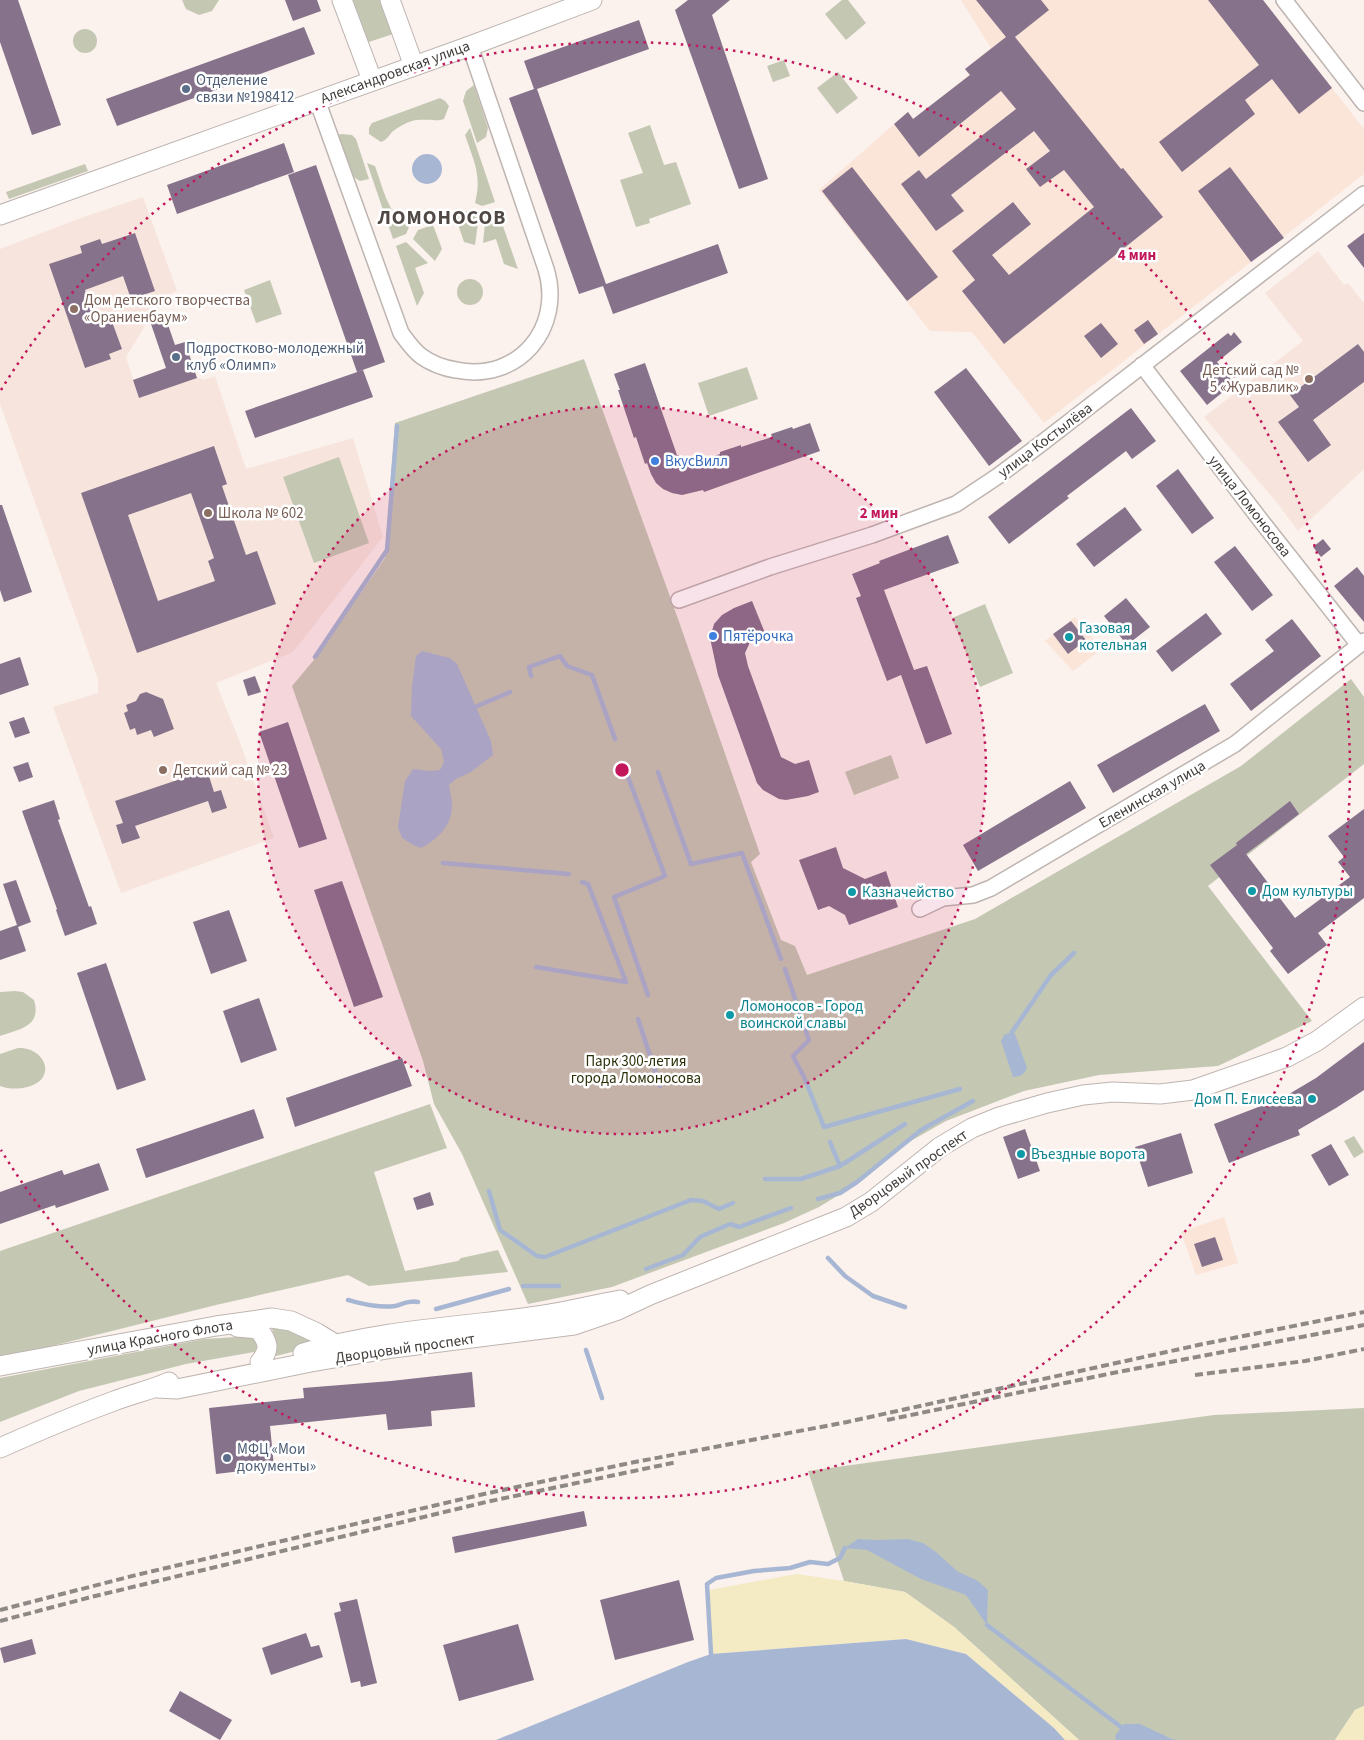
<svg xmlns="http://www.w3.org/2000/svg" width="1364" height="1740" viewBox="0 0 1364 1740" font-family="'Source Sans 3',sans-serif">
  <rect width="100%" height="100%" fill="#fbf1ed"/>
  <path fill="#f7e5dd" d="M143 197 177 291 147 303 151 316 126 357 139 398 197 377 203 380 215 376 246 469 353 438 383 537 293 652 216 683 239 740 274 838 121 893 53 707 98 693V679L0 404V249L81 218Z
    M1318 251 1344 285 1348 283 1364 303V469L1298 531 1278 504 1204 417 1303 341 1265 293Z"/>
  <path fill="#fbe4d8" d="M961 0H1263L1364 129V174L1044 423 972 332 930 331 819 190 908 112 914 119 969 75 965 69 991 48Z
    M1075 617 1102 649 1073 671 1045 641Z
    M1224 1217 1238 1263 1196 1275 1181 1232Z"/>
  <path fill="#c4c8b3" d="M182 0H219L212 11 199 15 186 9Z
    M351 0H381L393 34 366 43Z
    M842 0H848L866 23 846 40 825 14Z
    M73 41a12 12 0 1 1 24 0a12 12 0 1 1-24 0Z
    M784 60 790 76 773 82 767 66Z
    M838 72 858 98 837 114 817 88Z
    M474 85 488 128 486 137 477 143 463 101 466 91Z
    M440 98 445 101 449 106 444 119C437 122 423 118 412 121 405 123 399 127 393 131 389 135 387 140 381 142L369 134V128L372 123Z
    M650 125 664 165 676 162 691 204 649 219 650 223 636 227 620 180 643 173 628 133Z
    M470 128 495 202 482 206 475 203C482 175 474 162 465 135Z
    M342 134 352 135 356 139 369 179 360 181 355 178 350 171 337 135Z
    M367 163 375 166C383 188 388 215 409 227L406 234 393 239Z
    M85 164 88 171 9 199 6 192Z
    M497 209 518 269 504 264 496 239 483 243 486 213Z
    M470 210 479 215 475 245 464 242 455 216Z
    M433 225 442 249 435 261 413 239 418 230Z
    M406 242 428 263 415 268 424 293 417 306 396 246Z
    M457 292a13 13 0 1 1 26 0a13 13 0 1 1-26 0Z
    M270 280 282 314 256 323 244 290Z
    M584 359 677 616 760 854 751 862 781 940 795 946 807 975 975 919 1241 766 1351 679 1364 697V764L1208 886 1312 1021 1218 1066 1099 1075 1024 1091 946 1121 909 1142 852 1187 819 1207 784 1223 612 1287 528 1304 462 1154 434 1104 423 1061 292 686 313 661 385 558 395 423Z
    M747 367 758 399 709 416 698 383Z
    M339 457 369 543 314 563 283 477Z
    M985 604 1013 673 980 687 952 618Z
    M891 755 899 778 854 795 845 772Z
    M15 991 23 992 34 1000C42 1027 19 1029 0 1036V992Z
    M18 1048C47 1047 59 1082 23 1088 15 1089 8 1089 0 1086V1054Z
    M430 1104 447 1148 374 1172 405 1271 458 1261 461 1258 498 1250 508 1272 369 1286 348 1275 216 1305 16 1355H0V1251Z
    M1354 1136 1364 1152 1354 1158 1344 1141Z
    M273 1327C286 1329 304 1332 311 1344L308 1348 276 1356 275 1354 276 1341 272 1329Z
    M253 1336 256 1338 258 1347 254 1352 186 1364 79 1391 0 1422V1378L204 1339Z
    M1364 1408V1706L1355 1710 1335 1740H1079L954 1627 905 1592 844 1581 808 1471 1214 1415Z"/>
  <path fill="#f4eac4" d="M797 1574 844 1581 905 1592 954 1627 1079 1740H1065L1054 1728 966 1654 906 1639 711 1654 709 1590Z
    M1364 1706V1740H1335L1355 1710Z"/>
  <path fill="#a7b7d3" d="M412 169a15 15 0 1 1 30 0a15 15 0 1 1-30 0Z
    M422 651 450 658 457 664 491 741 493 755 471 772 456 779 449 785C450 792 452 799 452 805 452 826 438 839 421 848L413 845 402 838 398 827 405 781 413 769 430 771 440 770 444 762 441 749 411 716 412 686 416 656Z
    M1012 1032 1015 1034 1027 1068C1024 1075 1021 1076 1013 1077L1001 1041 1004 1035Z
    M858 1539 878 1540 908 1539 923 1543 936 1552 957 1571 978 1581 988 1590 987 1625 966 1595 921 1579 867 1550 845 1548Z
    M906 1639 966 1654 1054 1728 1065 1740H496L688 1662 711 1654Z
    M1124 1724H1140L1172 1739 1179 1740H1116L1115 1736Z"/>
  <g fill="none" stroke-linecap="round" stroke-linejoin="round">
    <path stroke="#a7b7d3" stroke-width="4.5" d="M315 657 387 550 397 426
      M531 676 529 667 560 656 567 666 592 675 615 739
      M475 707 510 692
      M658 772 691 864 742 853 781 959
      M628 777 665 876 614 897 648 995
      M443 863 569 874
      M582 882 588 884 626 982
      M536 967 626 982
      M785 969 809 1040 793 1056 804 1077 824 1127 960 1089
      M638 1019 660 1086
      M1012 1032 1051 975 1074 953
      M830 1142 840 1166
      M765 1179H801L840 1166 905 1124
      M489 1191 500 1230 537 1256 545 1257 691 1200 703 1201 719 1209 733 1203
      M818 1199 840 1193 857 1182 921 1130 973 1101
      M828 1258 845 1276 873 1296 905 1307
      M646 1269 683 1255 700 1237 730 1224 739 1227 791 1208
      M523 1286H559
      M348 1300C364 1304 378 1308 395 1306 403 1304 410 1300 418 1302
      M436 1309 509 1289
      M586 1350 602 1398
      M987 1625 1121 1727
      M711 1654 707 1584 716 1578 754 1571 790 1568 810 1562 828 1564 840 1558 845 1548"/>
  </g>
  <path fill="#86728b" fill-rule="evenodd" d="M0 0H18L61 125 32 135 0 42Z
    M285 0H317L321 11 293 21Z
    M688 0H730L712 15 768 179 739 189 675 10Z
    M976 0H1041L1049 10 1015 37 1121 169 1123 168 1163 217 1004 344 962 291 975 280 952 251 1013 202 1031 224 992 255 1009 275 1094 207 1064 170 1040 187 1026 169 1050 151 1034 131 951 195 964 211 936 231 901 184 919 170 926 179 1016 109 1001 91 919 157 894 124 908 112 913 119 970 75 965 69 1006 37Z
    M1208 0H1263L1332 88 1299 114 1272 79 1245 100 1255 114 1182 172 1159 142 1259 65Z
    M639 20 649 49 537 89 606 284 718 244 728 273 613 314 603 286 579 294 509 98 534 89 524 61Z
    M304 27 315 54 117 126 106 99Z
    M284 143 294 172 177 214 167 185Z
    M316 165 385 362 357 372 288 175Z
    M852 167 938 277 907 301 822 191Z
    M1230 167 1284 238 1251 262 1198 191Z
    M135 233 155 291 131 299 123 276 85 290 96 324 111 319 122 349 109 354 111 359 85 368 49 264 82 253 80 246 100 239 102 244Z
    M1364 233V268L1347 246Z
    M165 316 175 345 185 342 197 378 139 398 133 380 166 368 150 321Z
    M1148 320 1158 334 1144 344 1134 330Z
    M1101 323 1118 344 1101 358 1084 336Z
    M1234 332 1242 342 1217 362 1234 383 1207 405 1180 371 1228 333 1231 336Z
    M1358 344 1364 352V382L1313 420 1331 445 1308 462 1278 422 1299 407 1290 395Z
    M645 363 677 455 694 463 720 454V452L741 445V447L772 437 771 434 792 427 793 429 810 423 820 451 704 492 703 490 682 495 672 493 663 489 656 483 651 474 647 463 645 464 636 437 634 438 618 390H620L614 374Z
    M966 368 1022 441 989 466 934 392Z
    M363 370 373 397 255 438 245 411Z
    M1131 408 1156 441 1132 459 1126 451 1067 496 1069 498 1009 544 988 517Z
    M214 446 227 484 222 486 246 555 257 551 276 604 137 653 81 493ZM191 493 214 558 208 561 215 581 158 601 128 515Z
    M1178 469 1214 518 1192 534 1156 486Z
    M0 505H2L32 592 4 602 0 590Z
    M1125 507 1142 530 1094 567 1076 544Z
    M948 535 959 563 884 590 914 670 927 666 952 734 926 744 901 675 887 681 856 598 861 596 852 574 880 563 879 561Z
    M1323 539 1331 549 1321 557 1313 547Z
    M1235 546 1273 595 1252 611 1214 562Z
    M1357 567 1364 576V622L1334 586Z
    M1126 598 1150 627 1127 645 1104 616Z
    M752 601 765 633 752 638 745 653 748 666 781 757 795 764 809 760 819 792 808 796 786 800 779 799 763 790 757 783 718 675 710 638 714 624 722 615 734 608Z
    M1206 613 1222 634 1172 672 1156 651Z
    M1292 619 1321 656 1251 711 1230 684 1274 651 1265 640Z
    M1071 621 1086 640 1068 654 1053 634Z
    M20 657 29 685 0 695V664Z
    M255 676 261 692 248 696 243 680Z
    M146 692 163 699 174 729 154 737 151 730 137 735 135 728 130 730 124 713 128 711 126 705 136 701 140 694Z
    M1205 704 1220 731 1113 793 1097 765Z
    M24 717 30 733 15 738 9 722Z
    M288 722 327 839 299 848 259 732Z
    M28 762 33 777 19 782 13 767Z
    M207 770 214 792 221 790 227 808 212 813 208 801 135 826 140 838 122 844 116 825 123 823 115 801Z
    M1070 781 1086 808 978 871 963 845Z
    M54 800 60 819 58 820 89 907 91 906 97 924 65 936 56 910 57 909 22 811Z
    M1290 801 1299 814 1246 854 1295 918 1350 877 1338 862 1344 857 1328 836 1364 809V898L1318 933 1327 945 1288 974 1270 951 1273 948 1210 865 1237 845 1236 843Z
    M836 847 843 868 865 879 886 871 898 907 849 925 845 915 829 906 818 910 799 860Z
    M16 880 31 922 18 927 26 951 0 960V931L17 925 3 884Z
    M342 881 383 997 354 1007 314 890Z
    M229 910 247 961 211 974 193 922Z
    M106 963 146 1080 117 1090 77 973Z
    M259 998 277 1050 241 1063 223 1011Z
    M1364 1042V1090L1336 1108 1298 1130 1300 1135 1229 1163 1214 1124 1284 1097 1316 1078Z
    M402 1058 412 1086 295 1127 286 1098Z
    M254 1109 264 1138 146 1178 136 1149Z
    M1025 1129 1040 1171 1018 1179 1003 1137Z
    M1181 1133 1193 1173 1148 1187 1135 1147Z
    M1331 1144 1349 1175 1329 1186 1311 1155Z
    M99 1163 109 1190 56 1208 55 1205 0 1224V1192L62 1170 64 1175Z
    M430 1192 434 1205 417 1210 413 1198Z
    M1215 1237 1223 1260 1202 1267 1194 1244Z
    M472 1372 475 1407 431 1411 432 1426 388 1430 386 1414 270 1426 274 1467 216 1474 209 1408 304 1398 303 1388 391 1381Z
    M584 1511 587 1526 455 1553 452 1537Z
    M679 1580 694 1640 615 1660 600 1600Z
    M357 1599 377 1683 361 1687 360 1681 351 1683 334 1613 341 1611 339 1603Z
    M518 1624 534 1680 459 1701 443 1645Z
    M306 1633 311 1647 319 1645 323 1657 271 1675 262 1648Z
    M32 1639 36 1654 4 1663 0 1648Z
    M180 1691 232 1720 220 1740 169 1711Z"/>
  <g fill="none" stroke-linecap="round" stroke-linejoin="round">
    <g stroke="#beb5b1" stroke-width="18">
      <path id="minor" d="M1284 0 1364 103
        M317 100 401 333C407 341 413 350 421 356 432 364 443 368 456 370 518 383 564 328 546 269L470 46
        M1142 365 1262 522 1359 645
        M679 600 770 567 872 535 956 504 998 476 1042 443 1364 194
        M920 909 943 898 973 895 991 888 1235 744 1364 641"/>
    </g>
    <g stroke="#beb5b1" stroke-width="21">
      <path id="major" d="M342 0 372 80
        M390 0 414 66
        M0 215 470 46 592 0
        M237 1327 258 1329C268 1341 271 1349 260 1362
        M303 1353C380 1330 459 1327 538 1316 566 1312 593 1305 620 1300
        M0 1366 216 1326 272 1318 291 1321 317 1333 340 1347
        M157 1388 177 1389 311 1362 393 1348 574 1325 618 1310 650 1295 846 1217 871 1202 940 1147 972 1128 999 1117 1047 1103 1083 1095 1113 1092 1160 1094 1193 1090 1287 1057 1317 1041 1364 1007
        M0 1448C38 1431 76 1415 114 1401 132 1394 151 1390 169 1382"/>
    </g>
    <use href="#minor" stroke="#fff" stroke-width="15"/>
    <use href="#major" stroke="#fff" stroke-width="19"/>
    <path stroke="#8f8986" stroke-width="4" stroke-dasharray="8 4" stroke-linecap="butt" d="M1195 1375 1305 1361 1364 1349
      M887 1420 1108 1374 1364 1325
      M0 1610 136 1575 484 1494 630 1463 847 1422 1203 1344 1364 1312
      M0 1621 91 1597 486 1502 677 1462"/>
  </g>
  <circle cx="622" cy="770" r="364" fill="#c2185b" fill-opacity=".12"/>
  <g fill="none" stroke="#c2185b" stroke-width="2.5" stroke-dasharray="2.5 5">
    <circle cx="622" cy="770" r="364"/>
    <path d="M1 390A728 728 0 1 1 1 1150"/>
  </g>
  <g fill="#5c6f8a" stroke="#fff" stroke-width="2">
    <circle cx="186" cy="89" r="5"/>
    <circle cx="176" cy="357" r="5"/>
    <circle cx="227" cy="1458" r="5"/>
  </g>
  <g fill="#8d6e63" stroke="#fff" stroke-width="2">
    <circle cx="74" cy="309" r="5"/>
    <circle cx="1309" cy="379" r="5"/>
    <circle cx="208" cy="513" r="5"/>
    <circle cx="163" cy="770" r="5"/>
  </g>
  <g fill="#3f7fe0" stroke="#fff" stroke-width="2">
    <circle cx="655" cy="461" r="5"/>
    <circle cx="713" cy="636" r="5"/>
  </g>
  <g fill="#0f9aa8" stroke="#fff" stroke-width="2">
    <circle cx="1069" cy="637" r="5"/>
    <circle cx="1252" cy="891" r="5"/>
    <circle cx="852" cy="892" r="5"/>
    <circle cx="730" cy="1015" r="5"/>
    <circle cx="1312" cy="1099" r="5"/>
    <circle cx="1021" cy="1154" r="5"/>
  </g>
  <g text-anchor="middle" stroke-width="5" stroke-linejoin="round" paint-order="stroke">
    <g font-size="15" fill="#3f3b39" stroke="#fff">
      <text transform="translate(395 72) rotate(-20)" y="5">Александровская улица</text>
      <text transform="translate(1045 440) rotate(-37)" y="5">улица Костылёва</text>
      <text transform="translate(1250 506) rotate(52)" y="5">улица Ломоносова</text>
      <text transform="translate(1152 794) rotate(-30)" y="5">Еленинская улица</text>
      <text transform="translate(908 1173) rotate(-35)" y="5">Дворцовый проспект</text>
      <text transform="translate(160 1337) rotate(-10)" y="5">улица Красного Флота</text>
      <text transform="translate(405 1348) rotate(-8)" y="5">Дворцовый проспект</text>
    </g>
    <g font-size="15" fill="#4e5e75" stroke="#fff" text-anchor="start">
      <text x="196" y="85">Отделение<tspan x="196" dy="17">связи №198412</tspan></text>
      <text x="186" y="353">Подростково-молодежный<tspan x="186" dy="17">клуб «Олимп»</tspan></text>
      <text x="237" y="1454">МФЦ «Мои<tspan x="237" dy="17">документы»</tspan></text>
    </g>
    <g font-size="15" fill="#785e54" stroke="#fff" text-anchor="start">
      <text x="84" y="305">Дом детского творчества<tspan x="84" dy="17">«Ораниенбаум»</tspan></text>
      <text x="1299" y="375" text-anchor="end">Детский сад №<tspan x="1299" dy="17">5 «Журавлик»</tspan></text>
      <text x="218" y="518">Школа № 602</text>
      <text x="173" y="775">Детский сад № 23</text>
    </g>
    <g font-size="15" fill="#366cbe" stroke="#fff" text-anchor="start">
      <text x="665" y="466">ВкусВилл</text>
      <text x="723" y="641">Пятёрочка</text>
    </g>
    <g font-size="15" fill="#0d838f" stroke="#fff" text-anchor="start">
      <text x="1079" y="633">Газовая<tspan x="1079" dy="17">котельная</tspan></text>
      <text x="1262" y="896">Дом культуры</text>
      <text x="862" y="897">Казначейство</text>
      <text x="740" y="1011">Ломоносов - Город<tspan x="740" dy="17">воинской славы</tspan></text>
      <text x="1302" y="1104" text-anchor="end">Дом П. Елисеева</text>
      <text x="1031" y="1159">Въездные ворота</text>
    </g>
    <g font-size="15" fill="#2a2f08" stroke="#fff">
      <text x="636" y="1066">Парк 300-летия<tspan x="636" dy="17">города Ломоносова</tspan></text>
    </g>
    <g font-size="20" font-weight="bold" letter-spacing="1" fill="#504844" stroke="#fff">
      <text x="442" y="224">ЛОМОНОСОВ</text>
    </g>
  </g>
  <circle cx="622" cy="770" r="8" fill="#c2185b" stroke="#fff" stroke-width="2.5"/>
  <g font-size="15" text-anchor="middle" font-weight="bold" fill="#c2185b" stroke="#fff" stroke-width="5" stroke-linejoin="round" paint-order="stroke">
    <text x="1137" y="260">4 мин</text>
    <text x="879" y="518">2 мин</text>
  </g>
</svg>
